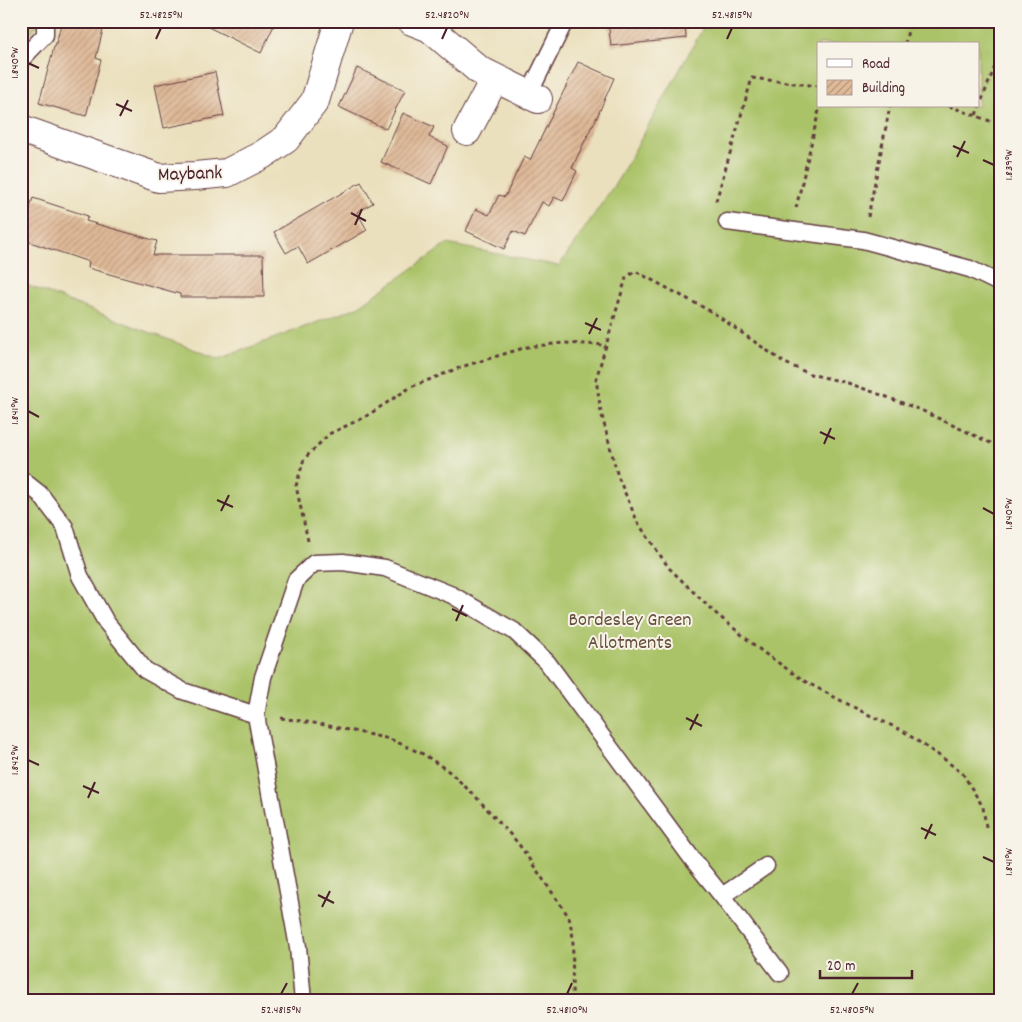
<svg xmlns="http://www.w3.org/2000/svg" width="1022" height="1022" viewBox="0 0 1022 1022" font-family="Dekko,sans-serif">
  <defs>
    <pattern id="grass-tufts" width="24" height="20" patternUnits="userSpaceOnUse" patternTransform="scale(1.25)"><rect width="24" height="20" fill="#aac368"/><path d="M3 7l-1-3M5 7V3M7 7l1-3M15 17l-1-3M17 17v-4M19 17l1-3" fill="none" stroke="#94a75a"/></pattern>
    <pattern id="building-hatch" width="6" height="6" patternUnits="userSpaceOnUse" patternTransform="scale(1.25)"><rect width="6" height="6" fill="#dfb998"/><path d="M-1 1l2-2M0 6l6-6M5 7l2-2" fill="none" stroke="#b7967c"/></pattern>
  </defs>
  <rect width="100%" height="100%" fill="#f7f3e8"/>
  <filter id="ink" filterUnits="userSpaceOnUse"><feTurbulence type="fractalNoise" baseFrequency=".02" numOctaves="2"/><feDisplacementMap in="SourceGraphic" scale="10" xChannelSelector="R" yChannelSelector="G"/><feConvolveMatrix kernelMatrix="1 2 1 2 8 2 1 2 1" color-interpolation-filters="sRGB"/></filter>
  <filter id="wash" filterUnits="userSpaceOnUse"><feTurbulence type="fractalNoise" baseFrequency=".0096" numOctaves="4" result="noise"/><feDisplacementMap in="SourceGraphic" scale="20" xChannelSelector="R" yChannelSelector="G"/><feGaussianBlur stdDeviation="1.12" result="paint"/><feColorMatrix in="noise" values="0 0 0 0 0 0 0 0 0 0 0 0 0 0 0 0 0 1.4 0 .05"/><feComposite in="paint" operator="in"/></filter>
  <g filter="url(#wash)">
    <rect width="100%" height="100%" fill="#ebe0bd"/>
    <path fill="url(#grass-tufts)" stroke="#7a714a" d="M21 21H40L21 46Z"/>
    <path fill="#aac368" stroke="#7a714a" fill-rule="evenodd" d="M707 21H1001V1001H21V283L219 359 358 307 447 244 559 266 619 178ZM818 44H978V106H818Z"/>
    <g id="blocks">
      <path fill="url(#building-hatch)" d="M62 21H105L96 58 101 60 86 116 39 103 54 47H55Z
        M196 21H276L261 53Z
        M608 21H685L686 38 611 46Z
        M578 62 614 78 593 126H592L572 168 577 171 563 201 554 197 549 206 542 202 525 236 513 231 504 249 466 231 476 209 489 215 499 195 505 197 524 157 530 160Z
        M357 68 405 90 386 129 339 107Z
        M215 72 224 116 164 128 155 85Z
        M403 113 434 127 429 137 448 146 431 184 381 162Z
        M361 182 373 203 357 212 367 230 308 264 298 246 286 253 274 232Z
        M33 198 88 216 86 221 157 241 153 255H263L264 297H180V294L88 268 89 262 21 239V235Z"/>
    </g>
  </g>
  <g filter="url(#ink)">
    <use href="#blocks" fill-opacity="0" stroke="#623c41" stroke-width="1"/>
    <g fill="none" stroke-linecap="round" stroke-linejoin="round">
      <g stroke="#623c41" stroke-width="19">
        <path id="service" d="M21 60 45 35V21
          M529 94 565 21
          M727 222 863 240 970 269 1001 284
          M21 479 40 494 65 527 80 576 106 622 145 670 183 691 256 715
          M722 896 766 866
          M303 1001 298 947 256 715 263 677 296 580 314 563 343 562 385 568 452 595 514 631 547 662 693 860 722 896 780 973"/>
      </g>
      <g stroke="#623c41" stroke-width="30">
        <path id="minor" d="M412 21 430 28 479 70 538 99
          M21 129 159 178 195 176 227 173 262 155 286 139 315 101 339 21
          M467 131 495 78"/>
      </g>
      <path stroke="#623c41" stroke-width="3" stroke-dasharray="4 4" stroke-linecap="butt" d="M905 44 910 21
        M949 106 1001 125
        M976 115 1001 51
        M716 201 752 78 818 86
        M796 208 820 106
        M868 217 890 106
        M308 541 296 486 304 459 329 434 365 417 411 387 461 367 527 347 563 343 606 345
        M281 718 320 724 390 739 425 755 451 773 477 798 518 843 569 917 573 937 572 1001
        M986 827 983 807 963 774 944 759 903 731 859 710 806 682 764 653 714 612 669 568 638 523 618 477 601 412 596 379 626 278 635 271 712 312 785 363 810 374 848 383 887 397 923 411 1001 448"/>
      <use href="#service" stroke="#fff" stroke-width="16"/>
      <use href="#minor" stroke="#fff" stroke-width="28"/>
    </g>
  </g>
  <path fill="none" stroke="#4a1f2b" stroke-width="2" d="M156 39 161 28M442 39 447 28M727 39 732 28M28 63 39 68M116 104 132 111M120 116 128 100M953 146 969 153M957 157 965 141M983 160 994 165M351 213 366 221M355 225 362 209M585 323 601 330M589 334 597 318M28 411 39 417M820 432 835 439M824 444 831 428M217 500 233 507M983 508 994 514M221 511 229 495M452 609 467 616M456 621 463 605M686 718 702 726M690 730 698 714M28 760 39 765M83 786 99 793M88 798 95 782M921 828 936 835M925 839 932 824M983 857 994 862M318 895 334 903M322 907 330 891M281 994 287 983M567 994 572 983M852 994 858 983"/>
  <g text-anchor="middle" stroke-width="4" stroke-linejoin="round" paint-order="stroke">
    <g font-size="20" fill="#4a1f2b" stroke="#f7f3e8">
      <text transform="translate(190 172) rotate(-2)" y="7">Maybank</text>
    </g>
    <g font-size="20" fill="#67503d" stroke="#f7f3e8">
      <text x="630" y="625">Bordesley Green<tspan x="630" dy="23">Allotments</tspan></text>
    </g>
  </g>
  <rect width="1022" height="1022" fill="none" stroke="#f7f3e8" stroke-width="55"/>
  <rect x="817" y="42" width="162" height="65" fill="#f7f3e8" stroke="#b29e9c"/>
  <rect x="827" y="59" width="25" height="8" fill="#ffffff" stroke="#b29e9c"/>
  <text x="862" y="68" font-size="15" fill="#4a1f2b">Road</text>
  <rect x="827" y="80" width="25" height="15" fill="url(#building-hatch)" stroke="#b29e9c"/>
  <text x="862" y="92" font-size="15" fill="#4a1f2b">Building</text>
  <path d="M820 970v8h92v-8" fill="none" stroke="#4a1f2b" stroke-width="2.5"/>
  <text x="827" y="970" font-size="15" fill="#4a1f2b" stroke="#f7f3e8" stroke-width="4" paint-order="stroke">20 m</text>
  <rect x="28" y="28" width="966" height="966" fill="none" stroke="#4a1f2b" stroke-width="2"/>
  <g font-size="12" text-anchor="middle" fill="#4a1f2b">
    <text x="161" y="18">52.4825°N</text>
    <text x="447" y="18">52.4820°N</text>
    <text x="732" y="18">52.4815°N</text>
    <text transform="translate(14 63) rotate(-90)" y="4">1.840°W</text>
    <text transform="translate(1008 165) rotate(-90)" y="4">1.839°W</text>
    <text transform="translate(14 411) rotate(-90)" y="4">1.841°W</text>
    <text transform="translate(1008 514) rotate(-90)" y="4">1.840°W</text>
    <text transform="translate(14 760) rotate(-90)" y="4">1.842°W</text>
    <text transform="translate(1008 862) rotate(-90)" y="4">1.841°W</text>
    <text x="281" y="1013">52.4815°N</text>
    <text x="567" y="1013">52.4810°N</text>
    <text x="852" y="1013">52.4805°N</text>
  </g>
</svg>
